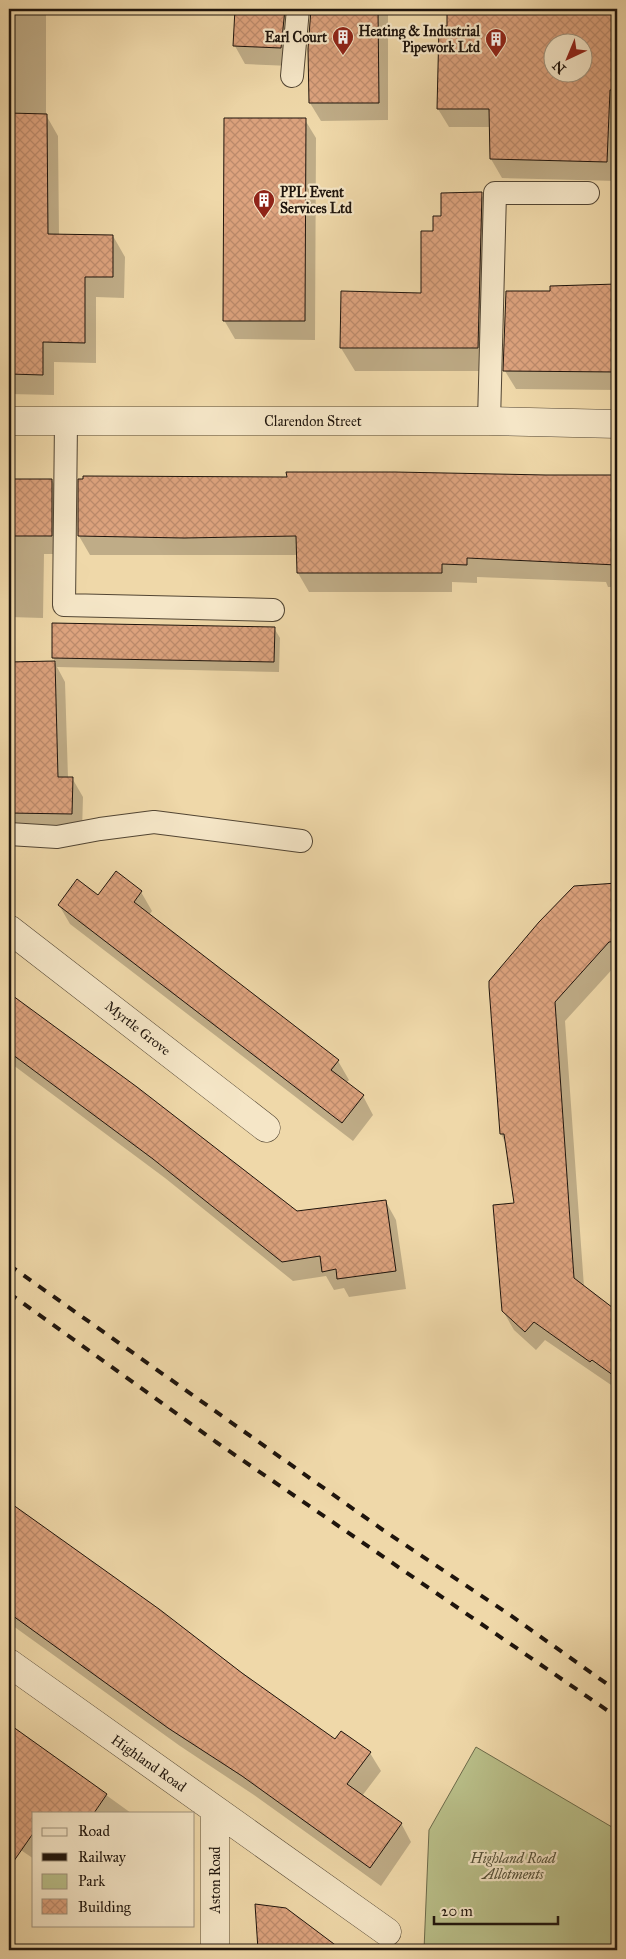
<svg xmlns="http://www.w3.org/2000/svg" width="626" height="1959" viewBox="0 0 626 1959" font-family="'IM FELL Great Primer',serif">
  <defs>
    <pattern id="building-cross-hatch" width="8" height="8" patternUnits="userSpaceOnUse" patternTransform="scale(1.25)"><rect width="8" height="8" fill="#dda37e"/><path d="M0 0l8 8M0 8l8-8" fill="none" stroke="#bd8b6c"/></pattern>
  </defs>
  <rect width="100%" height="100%" fill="#efd8a9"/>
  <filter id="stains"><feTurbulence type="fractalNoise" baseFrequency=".004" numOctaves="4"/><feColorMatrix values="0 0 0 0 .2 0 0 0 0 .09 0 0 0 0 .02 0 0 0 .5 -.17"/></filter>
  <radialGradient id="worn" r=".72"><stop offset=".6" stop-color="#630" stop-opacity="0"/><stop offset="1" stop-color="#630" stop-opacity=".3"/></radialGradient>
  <path fill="#b9bf89" stroke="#6c6a4a" d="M476 1747 617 1830V1950H424L429 1830Z"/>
  <path fill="#0003" fill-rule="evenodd" d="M9 9H61V12L46 11V115L58 136 59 235 113 236 125 257 124 298 96 297V363L54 362V395L9 394Z
    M236 9H388V120L321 121 310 103 309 49 312 14 302 15 291 66 245 64 235 46Z
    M448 9H617V181L502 178 491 159 490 127H449L438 109 448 27ZM554 42H584V72H554Z
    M305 120 316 138 315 340 235 339 224 320Z
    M481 194 495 217 491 371H355L341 348 422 294 434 233 442 217Z
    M617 285V390L516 389 505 371 551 292V287Z
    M346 473 617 476V587H608L606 582 477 577V583L452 582V592H309L298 573V555H90L79 536 288 478Z
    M9 480H52L62 499V554H44L43 618 9 617Z
    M274 628 280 638 279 672 57 667 65 682 68 778H72L83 797 82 832 9 831V663H56L53 657Z
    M116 873 141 892 152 911 149 915 338 1061 349 1080 346 1083 363 1096 373 1115 353 1141 70 924 59 905 98 897Z
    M617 884V964L565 1021 584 1287 617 1313V1389L545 1340 536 1350 514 1330 503 1311 515 1204 506 1144 501 1134 575 888Z
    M9 995 136 1088 297 1212 386 1202 396 1220 406 1289 349 1297 344 1288 334 1290 326 1276 293 1281 165 1178 9 1062Z
    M9 1504 44 1531 80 1554 335 1741 370 1753 381 1771 362 1796 401 1823 411 1842 381 1886 254 1795 180 1746 9 1623Z
    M9 1725 131 1813H34V1859L9 1842Z
    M256 1906 322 1948V1950H258Z"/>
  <path fill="url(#building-cross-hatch)" stroke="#1e140c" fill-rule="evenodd" d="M235 9H285L281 48 233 46Z
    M311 9H378L379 103H309L308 49Z
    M447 9H617V90H610L607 162 490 159 489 109H437L439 26H447ZM554 42H584V72H554Z
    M9 113 47 114 48 234 113 235V277H85V343L43 342V375L9 374Z
    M224 118H306L305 321H223Z
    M482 192 478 348H340L341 291 421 293V231H433V216H441V193Z
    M617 284V372L503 371 506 291H550V286Z
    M286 472H395L546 475H617V565L467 558V565L442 564V573H297L296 536 184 538 78 536V479H83V476L287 477Z
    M9 479H52V536H9Z
    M52 623 275 627 274 662 52 658Z
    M55 661 58 777H73L72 814 9 813V662Z
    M116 871 142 891 134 902 339 1060 331 1070 364 1095 342 1123 58 905 77 879 98 895Z
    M617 883V941L609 942 555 1002 574 1278 617 1311V1378L592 1360 590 1362 534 1322 525 1332 502 1311 493 1205 514 1203 504 1134H500L489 987V981L539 922 574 886Z
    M9 993 137 1087 297 1211 386 1200 396 1271 337 1279 336 1269 322 1272 320 1256 282 1262 153 1159 9 1052Z
    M9 1502 159 1609 242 1673 335 1739 341 1731 371 1752 347 1784 402 1823 370 1868 242 1776 168 1728 9 1613Z
    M9 1724 107 1794 94 1813H34V1832L9 1868Z
    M255 1904 286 1908 342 1950H258Z"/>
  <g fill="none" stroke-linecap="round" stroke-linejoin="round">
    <g stroke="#524533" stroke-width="24">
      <path id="lane" d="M292 76 298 9
        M66 421 64 605 273 610
        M489 421 495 193H588
        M9 834 57 837 100 829 154 822 301 841"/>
    </g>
    <g stroke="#524533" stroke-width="29">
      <path id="street" d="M9 421H489L617 424
        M9 929 266 1128
        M9 1663 387 1932
        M215 1950V1810"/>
    </g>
    <use href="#lane" stroke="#f5e6c7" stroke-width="22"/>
    <use href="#street" stroke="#f5e6c7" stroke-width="28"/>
    <path stroke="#1e140c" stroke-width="4" stroke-dasharray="9 9" stroke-linecap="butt" d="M9 1265 383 1530 510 1615 617 1691
      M9 1293 216 1442 617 1717"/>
  </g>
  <defs>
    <g id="building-pin" transform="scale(1.125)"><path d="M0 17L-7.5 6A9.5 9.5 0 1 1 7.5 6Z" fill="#8f2418" stroke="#f5e6c7"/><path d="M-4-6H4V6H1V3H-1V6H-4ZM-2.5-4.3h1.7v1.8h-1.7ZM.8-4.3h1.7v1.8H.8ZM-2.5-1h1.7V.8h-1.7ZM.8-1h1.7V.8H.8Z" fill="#fff"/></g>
  </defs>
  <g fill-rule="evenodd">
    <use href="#building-pin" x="343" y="37"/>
    <use href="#building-pin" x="496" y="39"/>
    <use href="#building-pin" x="264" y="200"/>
  </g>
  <g text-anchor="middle" stroke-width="4.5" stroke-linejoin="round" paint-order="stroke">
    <g font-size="14" font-weight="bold" fill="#1e140c" stroke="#f5e6c7" text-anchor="end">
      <text x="480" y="36">Heating &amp; Industrial<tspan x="480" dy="16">Pipework Ltd</tspan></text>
      <text x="327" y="42">Earl Court</text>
      <text x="280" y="197" text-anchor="start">PPL Event<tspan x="280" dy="16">Services Ltd</tspan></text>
    </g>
    <g font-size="14" fill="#1e140c" stroke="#f5e6c7">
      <text x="313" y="426">Clarendon Street</text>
      <text transform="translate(138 1028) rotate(38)" y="5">Myrtle Grove</text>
      <text transform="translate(149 1763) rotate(35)" y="5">Highland Road</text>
      <text transform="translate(215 1880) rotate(-90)" y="5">Aston Road</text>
    </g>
    <g font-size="14" font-style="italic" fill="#545038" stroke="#f5e6c7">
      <text x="513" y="1863">Highland Road<tspan x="513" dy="16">Allotments</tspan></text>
    </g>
  </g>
  <rect width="626" height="1959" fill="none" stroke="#efd8a9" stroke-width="30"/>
  <rect x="10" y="10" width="606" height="1939" fill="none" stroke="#1e140c" stroke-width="2.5"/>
  <rect x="15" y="15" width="596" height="1929" fill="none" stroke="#1e140c"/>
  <rect x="32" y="1812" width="162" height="115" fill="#f5e6c7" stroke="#9f927c"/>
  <rect x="42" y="1828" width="25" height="8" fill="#f5e6c7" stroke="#9f927c"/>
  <text x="78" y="1836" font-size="15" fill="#1e140c">Road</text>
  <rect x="42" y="1853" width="25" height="8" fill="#1e140c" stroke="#9f927c"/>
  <text x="78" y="1862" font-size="15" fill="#1e140c">Railway</text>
  <rect x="42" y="1874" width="25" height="15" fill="#b9bf89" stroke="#9f927c"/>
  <text x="78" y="1886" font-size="15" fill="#1e140c">Park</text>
  <rect x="42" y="1899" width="25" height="15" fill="url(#building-cross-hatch)" stroke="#9f927c"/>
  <text x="78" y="1912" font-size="15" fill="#1e140c">Building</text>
  <g transform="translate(568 58) rotate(224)"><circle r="24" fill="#f5e6c7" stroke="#9f927c"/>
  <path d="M0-4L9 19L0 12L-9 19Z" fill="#8f2418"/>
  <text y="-8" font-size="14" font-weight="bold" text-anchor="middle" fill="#1e140c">N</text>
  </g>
  <path d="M434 1916v8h124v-8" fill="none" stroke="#1e140c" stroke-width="2.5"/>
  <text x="441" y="1916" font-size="15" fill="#1e140c" stroke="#f5e6c7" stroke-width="4" paint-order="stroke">20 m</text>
  <rect width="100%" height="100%" filter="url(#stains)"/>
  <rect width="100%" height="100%" fill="url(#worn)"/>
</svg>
